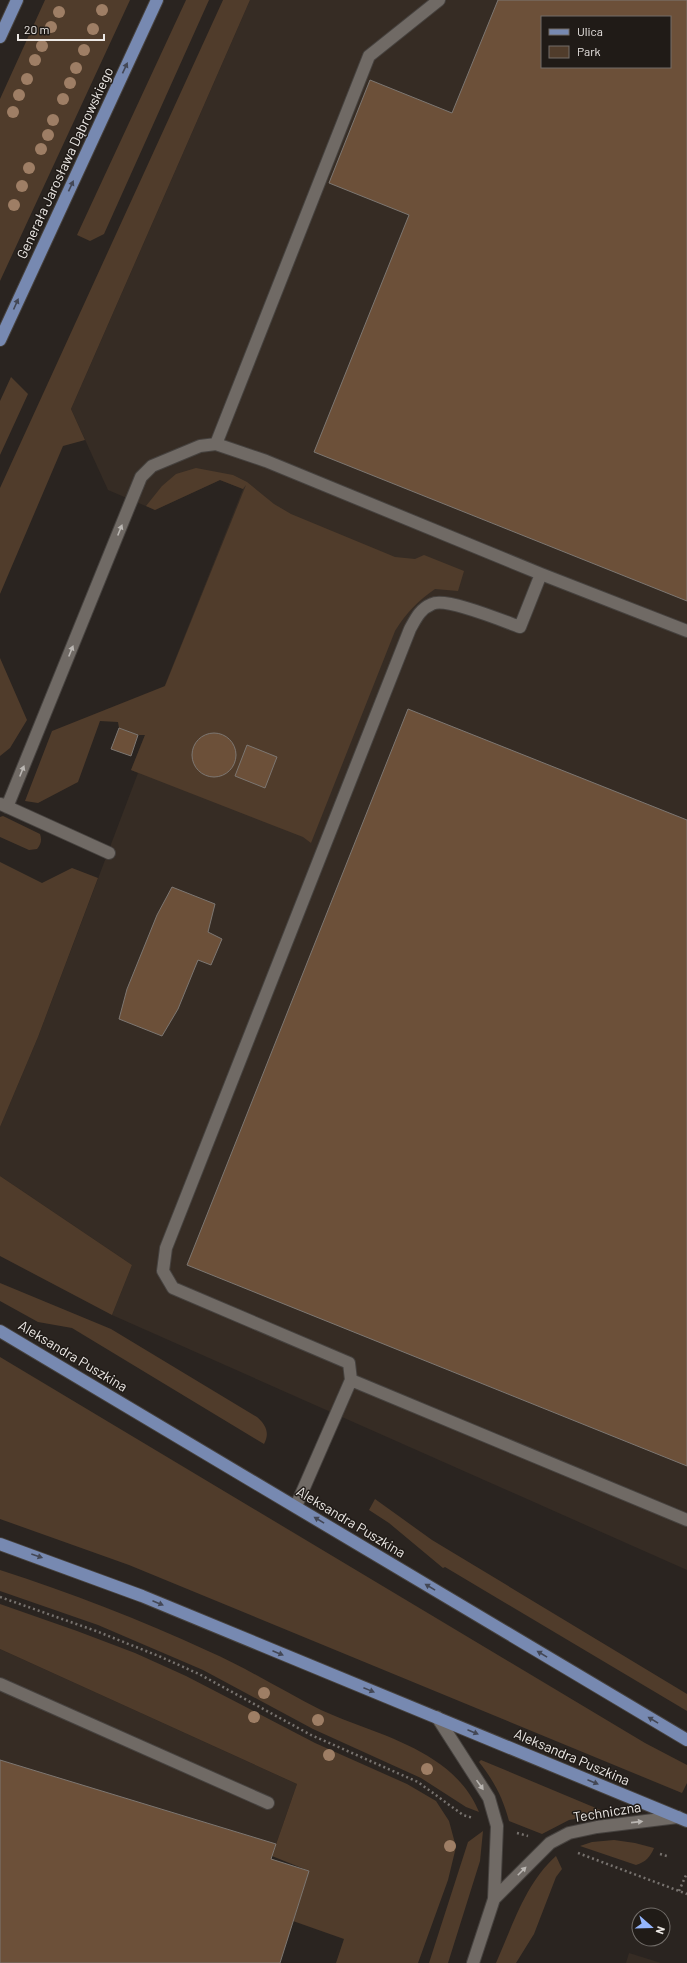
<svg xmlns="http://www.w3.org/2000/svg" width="687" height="1963" viewBox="0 0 687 1963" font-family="Barlow,sans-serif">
  <rect width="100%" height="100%" fill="#2a2420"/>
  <path fill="#362c24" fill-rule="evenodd" d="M250 0H687V1570L112 1315 132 1265 0 1176V1127L38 1037 138 773 131 770 243 489 220 480 155 510 108 490 71 409ZM542 17H670V67H542Z
    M0 1649 297 1784 271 1859 309 1871 280 1963H0Z
    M629 1953 661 1963H626Z"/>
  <path fill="#503c2b" d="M45 0H130L0 281V99Z
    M186 0H209L104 234 90 241 77 235Z
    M223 0H250L71 409 85 440 63 446 0 594V488Z
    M11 377 28 394 0 455V401Z
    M196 468 233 475 247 482 274 504 291 514 395 557 415 559 424 555 464 571 458 591 435 589C418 601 406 613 395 631L311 843 303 837 131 770 145 735H138L119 728 118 722 100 721 78 782 38 803 25 801 52 731 165 686 246 485 243 489 220 480 155 510 146 506 162 486 176 474Z
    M0 658 27 720 10 748 0 756Z
    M3 816 40 834C42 840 41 844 37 849L29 850 0 837V817Z
    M0 862 42 883 72 868 98 878 38 1037 0 1127Z
    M0 1176 132 1265 112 1315 0 1256Z
    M0 1283 111 1329 257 1417C266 1425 270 1433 264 1444L72 1328 38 1322 0 1301Z
    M0 1357 645 1743 687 1765V1783L682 1793 129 1565 0 1519Z
    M375 1499 432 1540 687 1694V1711L445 1567 443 1568 389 1523 369 1510Z
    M0 1570C71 1593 141 1620 208 1651 247 1668 283 1691 321 1710 358 1727 400 1737 434 1760 454 1773 470 1790 479 1812L466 1807 421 1778 313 1729 203 1670 98 1625 0 1591Z
    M0 1604 77 1631 135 1653 186 1676 315 1743 407 1784 436 1801 449 1821 456 1847 448 1880 418 1963H336L344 1939 293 1921 309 1871 272 1856 297 1784 0 1649Z
    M481 1760 603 1811 602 1814 569 1820 542 1834 509 1821C503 1798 494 1781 479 1762Z
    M483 1831 480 1861 448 1963H429L468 1842Z
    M614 1840 635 1843 654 1848C650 1857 646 1862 636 1865L580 1846 592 1842Z
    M556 1856 562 1869 556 1877 534 1934 516 1963H496C513 1925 525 1884 556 1856Z"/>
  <path fill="#6c5039" stroke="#7d7772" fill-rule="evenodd" d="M498 0H687V601L314 452 409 215 329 183 370 80 452 113ZM542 17H670V67H542Z
    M408 709 687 820V1466L187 1265Z
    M119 728 138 735 131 756 111 749Z
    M192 755a22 22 0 1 1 44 0a22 22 0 1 1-44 0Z
    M247 745 277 757 265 788 235 776Z
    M172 887 215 904 208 932 222 939 211 965 198 960 178 1009 162 1036 119 1019 127 989 157 915Z
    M0 1760 276 1844 271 1859 309 1871 280 1963H0Z"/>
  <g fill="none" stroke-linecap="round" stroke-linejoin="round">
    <g stroke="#46423f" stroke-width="14">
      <path id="minor" d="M439 0 369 56 216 444 266 461 541 574 687 631
        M1 804 109 853
        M7 807 141 477 152 466 200 446 216 444
        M351 1380 349 1363 173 1288 163 1271 166 1248 410 629C416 618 420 609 432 604 446 597 503 621 520 627L541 574
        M296 1506 351 1380 687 1520
        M0 1684 268 1803
        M437 1717 489 1798 497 1826 494 1899 473 1963
        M494 1899 550 1843 569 1833 597 1827 678 1817"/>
    </g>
    <g stroke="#46423f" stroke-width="14">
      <path id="major" d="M0 37 17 0
        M0 340 157 0
        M0 1331 687 1740
        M0 1544 142 1596 687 1821"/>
    </g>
    <path stroke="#77726e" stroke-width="2.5" stroke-dasharray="2 3" stroke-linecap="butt" d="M0 1597 96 1631 161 1657 199 1674 311 1735 418 1782 463 1815 473 1818
      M517 1833 528 1836
      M578 1853 687 1894
      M660 1854 667 1856
      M679 1891 687 1873"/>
    <use href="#minor" stroke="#706a65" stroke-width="12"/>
    <use href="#major" stroke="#7789b1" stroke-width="12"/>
  </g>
  <g fill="#9e7e65">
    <circle cx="102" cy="10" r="6"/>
    <circle cx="59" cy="12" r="6"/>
    <circle cx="51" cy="27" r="6"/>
    <circle cx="93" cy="29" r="6"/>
    <circle cx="42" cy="46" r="6"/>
    <circle cx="84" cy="50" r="6"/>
    <circle cx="35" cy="60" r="6"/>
    <circle cx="76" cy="68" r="6"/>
    <circle cx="27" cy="79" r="6"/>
    <circle cx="70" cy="83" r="6"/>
    <circle cx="19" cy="95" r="6"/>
    <circle cx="63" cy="99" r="6"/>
    <circle cx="13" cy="112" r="6"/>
    <circle cx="53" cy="120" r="6"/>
    <circle cx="48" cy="135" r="6"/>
    <circle cx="41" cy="149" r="6"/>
    <circle cx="29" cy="168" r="6"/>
    <circle cx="22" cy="186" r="6"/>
    <circle cx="14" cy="205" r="6"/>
    <circle cx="264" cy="1693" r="6"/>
    <circle cx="254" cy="1717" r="6"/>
    <circle cx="318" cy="1720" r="6"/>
    <circle cx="329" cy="1755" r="6"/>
    <circle cx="427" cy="1769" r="6"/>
    <circle cx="450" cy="1846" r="6"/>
  </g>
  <defs><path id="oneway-solid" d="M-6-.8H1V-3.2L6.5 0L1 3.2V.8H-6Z"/></defs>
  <g fill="#434755">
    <use href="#oneway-solid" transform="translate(125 68) rotate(-65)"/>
    <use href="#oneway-solid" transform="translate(71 186) rotate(-65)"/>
    <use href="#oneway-solid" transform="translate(16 304) rotate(-66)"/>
    <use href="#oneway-solid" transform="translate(319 1520) rotate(-149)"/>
    <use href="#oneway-solid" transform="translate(37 1556) rotate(19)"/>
    <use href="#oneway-solid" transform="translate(430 1587) rotate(-149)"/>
    <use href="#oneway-solid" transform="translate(158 1603) rotate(23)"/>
    <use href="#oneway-solid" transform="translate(278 1653) rotate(23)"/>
    <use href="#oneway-solid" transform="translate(542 1654) rotate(-149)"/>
    <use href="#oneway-solid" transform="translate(369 1690) rotate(22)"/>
    <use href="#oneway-solid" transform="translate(653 1720) rotate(-149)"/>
    <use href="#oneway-solid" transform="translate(473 1732) rotate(23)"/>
    <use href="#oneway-solid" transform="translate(593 1782) rotate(23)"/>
  </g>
  <g fill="#bab6b2">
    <use href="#oneway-solid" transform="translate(120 530) rotate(-68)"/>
    <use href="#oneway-solid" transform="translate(71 651) rotate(-68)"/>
    <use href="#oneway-solid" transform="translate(22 771) rotate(-68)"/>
    <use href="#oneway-solid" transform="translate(480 1785) rotate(55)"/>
    <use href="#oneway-solid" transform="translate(637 1822) rotate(-6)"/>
    <use href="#oneway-solid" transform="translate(522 1871) rotate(-45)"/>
  </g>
  <g text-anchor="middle" stroke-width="3" stroke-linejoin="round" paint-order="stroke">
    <g font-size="14" fill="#ece8e5" stroke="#201b17">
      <text transform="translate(65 163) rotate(-65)" y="5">Generała Jarosława Dąbrowskiego</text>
      <text transform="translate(73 1356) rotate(31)" y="5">Aleksandra Puszkina</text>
      <text transform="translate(351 1522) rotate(31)" y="5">Aleksandra Puszkina</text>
      <text transform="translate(572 1757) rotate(23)" y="5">Aleksandra Puszkina</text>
      <text transform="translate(607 1812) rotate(-9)" y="5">Techniczna</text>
    </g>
  </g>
  <rect x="541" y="16" width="130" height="52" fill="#201b17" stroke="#726d69"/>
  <rect x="549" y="29" width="20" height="6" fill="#7789b1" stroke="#726d69"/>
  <text x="577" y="36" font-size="12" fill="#ece8e5">Ulica</text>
  <rect x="549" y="46" width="20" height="12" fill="#503c2b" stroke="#726d69"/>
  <text x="577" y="56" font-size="12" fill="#ece8e5">Park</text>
  <g transform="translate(651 1927) rotate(110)"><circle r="19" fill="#201b17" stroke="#726d69"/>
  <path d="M0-3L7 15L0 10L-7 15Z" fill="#95b6fd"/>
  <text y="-6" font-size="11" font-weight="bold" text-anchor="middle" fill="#ece8e5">N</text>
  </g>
  <path d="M18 34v6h86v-6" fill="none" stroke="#ece8e5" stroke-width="2"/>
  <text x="24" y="34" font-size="12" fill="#ece8e5" stroke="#201b17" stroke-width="3" paint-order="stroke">20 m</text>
</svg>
